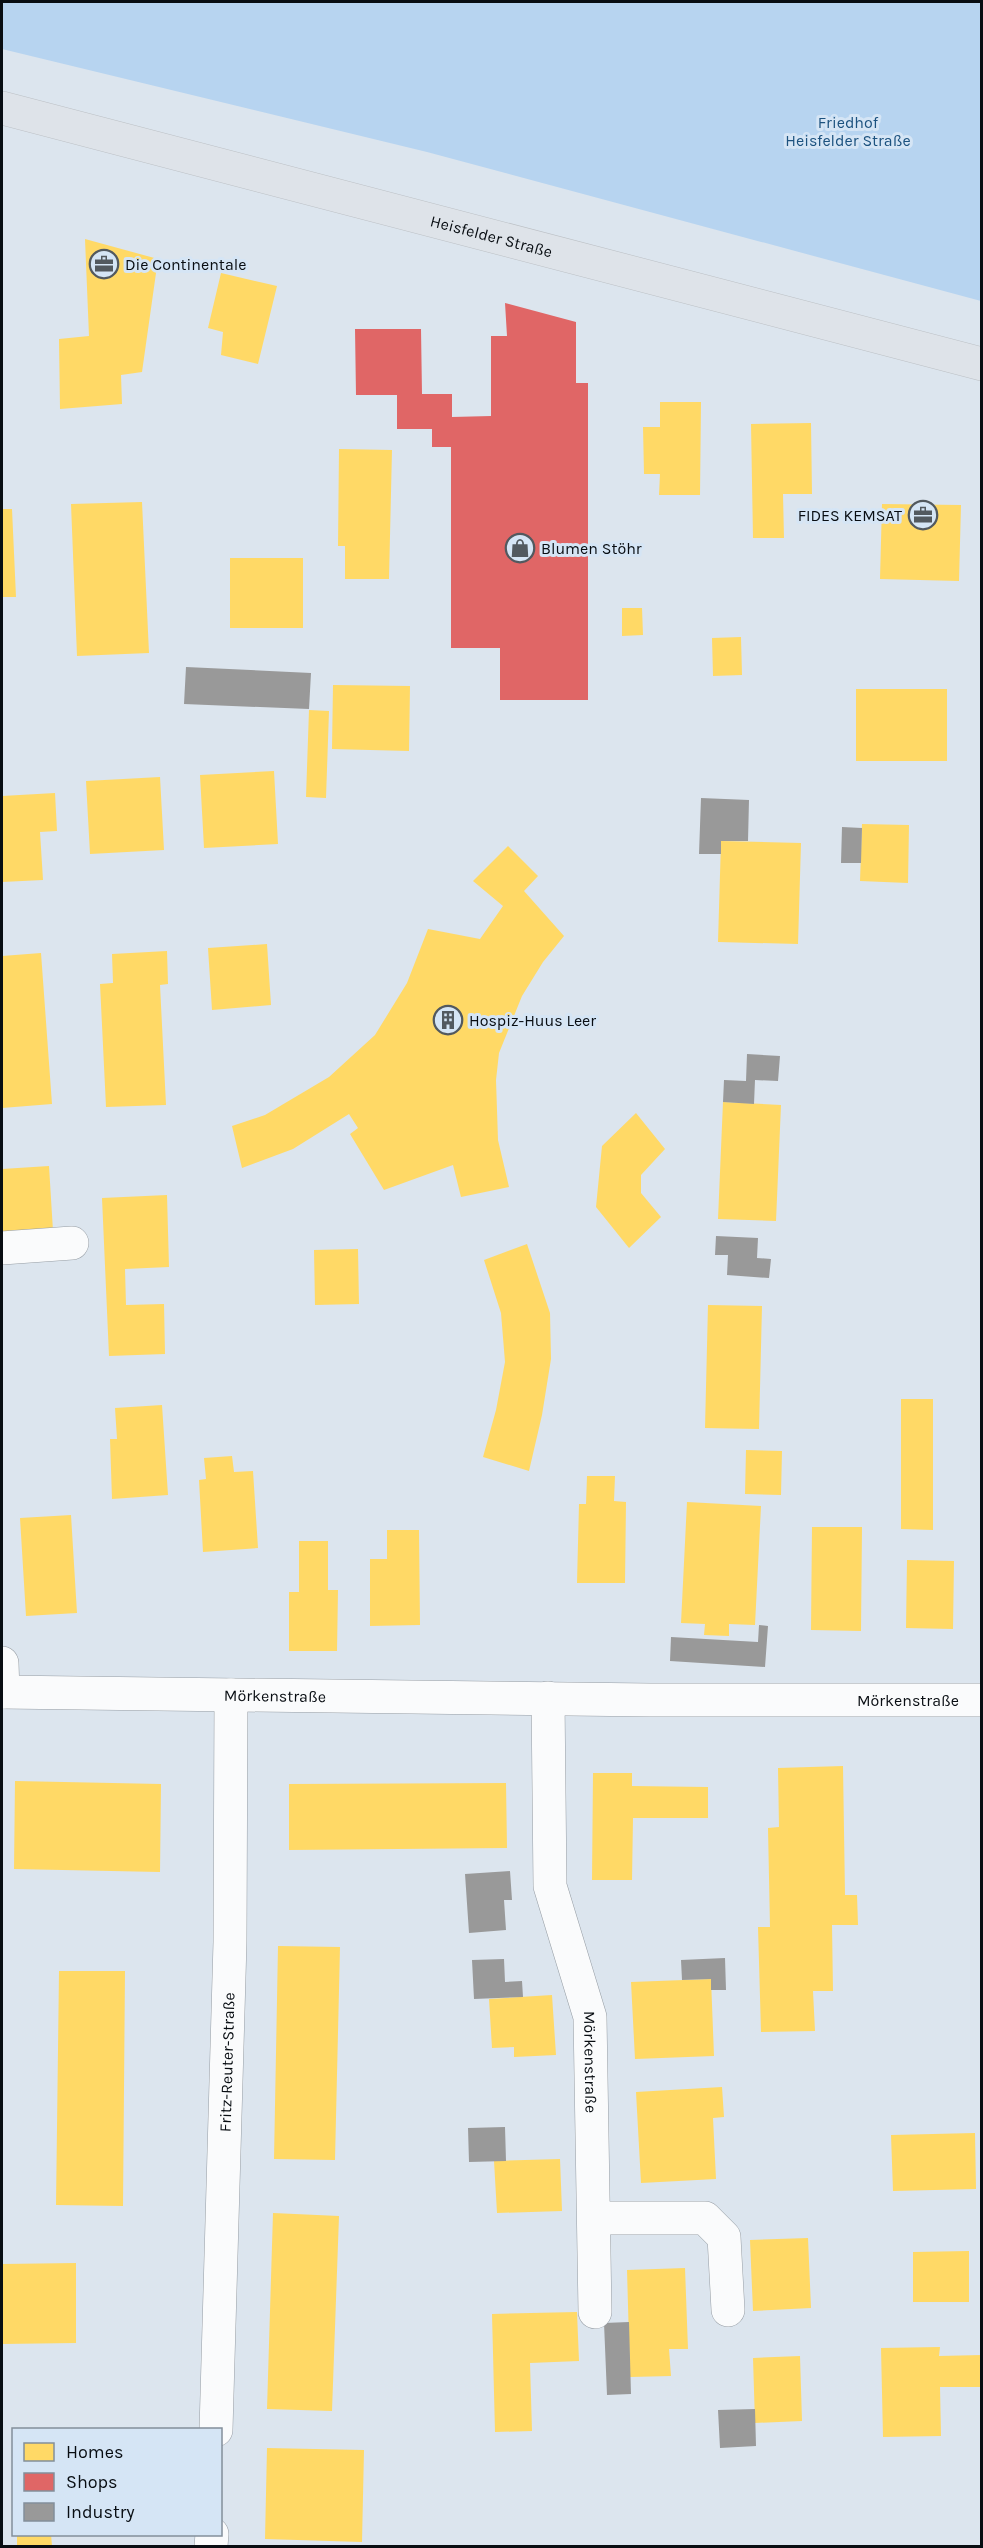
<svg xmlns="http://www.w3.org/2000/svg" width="983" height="2548" viewBox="0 0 983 2548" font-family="Karla,sans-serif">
  <rect width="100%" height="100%" fill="#dce5ee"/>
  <path fill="#b7d4f0" d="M2 2H981V301L427 152 2 49Z"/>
  <path fill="#ffd966" d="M85 239 158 259 142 372 121 375 122 404 60 409 59 339 89 336Z
    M221 273 277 286 258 364 221 355 223 332 208 328Z
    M660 402H701L700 495H659L660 474H644L643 427H660Z
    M811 423 812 494H783L784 538H753L751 424Z
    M339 449 392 450 389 579H345V546H338Z
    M142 502 149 653 77 656 71 504Z
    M882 504 961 505 959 581 880 579Z
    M2 509H12L16 597H2Z
    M230 558H303V628H230Z
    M622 608H642L643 635 622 636Z
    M741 637 742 675 713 676 712 638Z
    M333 685 410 686 409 751 332 749Z
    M856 689H947V761H856Z
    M309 710 329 711 326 798 306 797Z
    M274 771 278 844 204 848 200 775Z
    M160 777 164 850 90 854 86 781Z
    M55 793 57 831 40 832 43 880 2 882V796Z
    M862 824 909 825 908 883 860 881Z
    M721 841 801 843 798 944 718 942Z
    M508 846 538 876 524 891 564 936 543 962 522 996 499 1053 496 1080 498 1140 509 1187 461 1197 453 1165 384 1190 350 1134 358 1128 349 1114 293 1149 242 1168 232 1126 265 1115 329 1077 375 1035 407 983 428 929 480 939 503 906 473 881Z
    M267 944 271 1005 212 1010 208 948Z
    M167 951 168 984 160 985 166 1105 106 1107 100 984 113 983 112 954Z
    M41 953 52 1104 2 1108V956Z
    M723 1102 781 1105 776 1221 718 1219Z
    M636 1113 665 1149 641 1175V1193L661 1217 629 1248 596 1207 602 1146Z
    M49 1166 53 1231 2 1234V1169Z
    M167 1195 169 1267 125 1269 126 1305 164 1304 165 1354 109 1356 102 1198Z
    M527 1244 550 1313 551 1359 542 1415 529 1471 483 1457 496 1410 505 1362 501 1313 484 1260Z
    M358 1249 359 1304 315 1305 314 1250Z
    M708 1305 762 1306 759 1429 705 1428Z
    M901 1399H933V1530L901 1529Z
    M162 1405 168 1495 112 1499 110 1439H117L115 1408Z
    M746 1450 782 1451 781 1495 745 1494Z
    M232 1456 234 1472 253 1471 258 1548 203 1552 199 1480 206 1479 204 1458Z
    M587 1476H615L614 1501 626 1502 625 1583H577L579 1504H586Z
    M687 1502 761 1506 755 1625 729 1624V1636L704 1635 705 1624 681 1623Z
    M71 1515 77 1613 26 1616 20 1518Z
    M812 1527H862L861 1631 811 1630Z
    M387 1530H419L420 1625 370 1626V1559H387Z
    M299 1541H328V1590H338L337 1651H289V1592H299Z
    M907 1560 954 1561 953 1629 906 1628Z
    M843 1766 845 1895H857L858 1925H832L833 1991H813L815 2031 761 2032 758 1927H770L768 1828 779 1827 778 1768Z
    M593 1773H632V1786L708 1787V1818H633L632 1880H592Z
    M15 1781 161 1784 160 1872 14 1869Z
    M506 1783 507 1848 289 1850V1784Z
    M278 1946 340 1947 335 2160 274 2159Z
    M59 1971H125L123 2206 56 2205Z
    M711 1979 714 2056 635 2059 631 1982Z
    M552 1995 556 2055 514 2057V2047L492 2048 489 1999Z
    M722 2087 724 2117 713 2118 716 2179 641 2183 636 2092Z
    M975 2133 976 2189 893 2191 891 2135Z
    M560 2159 562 2211 497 2213 494 2161Z
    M273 2213 339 2216 332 2411 267 2409Z
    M808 2238 811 2308 753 2311 750 2240Z
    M969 2251V2302H913V2252Z
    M76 2263V2343L2 2344V2264Z
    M685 2268 688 2349H669L671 2376 630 2377 627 2270Z
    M577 2312 579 2361 530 2363 532 2431 495 2432 492 2314Z
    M940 2347 939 2356 982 2355V2387H940L941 2436 883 2437 881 2348Z
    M800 2356 802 2421 755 2423 753 2358Z
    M267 2448 364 2450 362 2542 265 2539Z
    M17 2534H51L52 2546H17Z"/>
  <path fill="#e06666" d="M505 303 576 322V383H588V700H500V648H451V447H432V429H397V395H356L355 329H421L422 394H452V417L491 416V336H507Z"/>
  <path fill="#999" d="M186 667 311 673 309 709 184 704Z
    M701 798 749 800 748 841H721V854H699Z
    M842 827 862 828 861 863H841Z
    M747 1054 780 1056 778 1081 755 1080 754 1104 723 1102 724 1080 746 1081Z
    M716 1236 758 1238 757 1258 771 1259 769 1278 727 1275 728 1255H715Z
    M759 1625 768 1626 765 1667 670 1661 671 1637 758 1642Z
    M510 1871 512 1900H504L506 1930 469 1933 465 1874Z
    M725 1958 726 1990H711V1979L682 1980 681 1960Z
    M504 1959 505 1982 522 1981 523 1997 474 1999 472 1960Z
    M505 2127 506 2161 469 2162 468 2128Z
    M629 2322 631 2394 607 2395 604 2323Z
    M755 2409 756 2446 720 2448 718 2410Z"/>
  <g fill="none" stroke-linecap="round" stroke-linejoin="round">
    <g stroke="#969da4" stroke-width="34">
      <g id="minor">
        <path d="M2 1248 72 1243"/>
        <path d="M2 1663 3 1692"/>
        <path id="s1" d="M2 1692 650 1700H982"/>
        <path id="s2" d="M548 1698 550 1886 590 2017 595 2312"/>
        <path d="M594 2218H705L724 2237 728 2310"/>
        <path id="s3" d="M216 2430 230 1942 231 1695"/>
        <path d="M211 2546 212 2534"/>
      </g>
    </g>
    <g stroke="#bcc0c5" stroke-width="34">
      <g id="major">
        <path id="s4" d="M2 108 982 364"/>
      </g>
    </g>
    <use href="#minor" stroke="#fafbfc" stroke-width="33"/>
    <use href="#major" stroke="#dee3e9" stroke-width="33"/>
  </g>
  <defs>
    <g id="office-ring" transform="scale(1.5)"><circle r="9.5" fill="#d5e5f5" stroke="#52595f" stroke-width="1.5"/><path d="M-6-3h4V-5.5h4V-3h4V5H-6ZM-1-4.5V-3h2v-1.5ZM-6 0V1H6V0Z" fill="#52595f"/></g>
    <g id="shop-ring" transform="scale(1.5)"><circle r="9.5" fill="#d5e5f5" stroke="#52595f" stroke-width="1.5"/><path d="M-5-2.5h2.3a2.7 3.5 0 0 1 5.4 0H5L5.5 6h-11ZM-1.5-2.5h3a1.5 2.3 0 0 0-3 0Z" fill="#52595f"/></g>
    <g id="building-ring" transform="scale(1.5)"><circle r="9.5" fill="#d5e5f5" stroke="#52595f" stroke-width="1.5"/><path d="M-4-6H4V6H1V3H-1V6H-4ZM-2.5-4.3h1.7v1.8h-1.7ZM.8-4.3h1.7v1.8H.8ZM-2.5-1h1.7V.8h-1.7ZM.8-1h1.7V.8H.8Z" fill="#52595f"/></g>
  </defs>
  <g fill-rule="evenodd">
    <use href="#office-ring" x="104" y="264"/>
    <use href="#office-ring" x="923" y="515"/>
    <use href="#shop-ring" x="520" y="548"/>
    <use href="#building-ring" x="448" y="1020"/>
  </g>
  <g text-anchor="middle" stroke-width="6" stroke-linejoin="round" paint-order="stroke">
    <g font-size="16" fill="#1c527f" stroke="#d5e5f5">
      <text x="848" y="128">Friedhof<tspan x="848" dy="18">Heisfelder Straße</tspan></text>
    </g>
    <g font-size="16" fill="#080d12" stroke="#d5e5f5">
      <text dy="6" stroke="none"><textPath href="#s4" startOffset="506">Heisfelder Straße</textPath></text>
      <text dy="6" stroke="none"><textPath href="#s1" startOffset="273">Mörkenstraße</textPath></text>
      <text dy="6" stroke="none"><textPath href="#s1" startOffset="906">Mörkenstraße</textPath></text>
      <text dy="6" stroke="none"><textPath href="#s3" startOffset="368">Fritz-Reuter-Straße</textPath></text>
      <text dy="6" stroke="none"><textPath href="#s2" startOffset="370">Mörkenstraße</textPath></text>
    </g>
    <g font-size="16" fill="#080d12" stroke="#d5e5f5" text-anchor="start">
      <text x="125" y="270">Die Continentale</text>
      <text x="902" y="521" text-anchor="end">FIDES KEMSAT</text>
      <text x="541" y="554">Blumen Stöhr</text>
      <text x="469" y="1026">Hospiz-Huus Leer</text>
    </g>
  </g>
  <rect width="983" height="2548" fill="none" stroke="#080d12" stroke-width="6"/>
  <rect x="12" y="2428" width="210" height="108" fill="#d5e5f5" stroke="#838f9a" stroke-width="1.5"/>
  <rect x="24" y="2443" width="30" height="18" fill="#ffd966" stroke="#838f9a" stroke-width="1.5"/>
  <text x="66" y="2458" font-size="18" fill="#080d12">Homes</text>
  <rect x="24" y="2473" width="30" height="18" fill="#e06666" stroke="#838f9a" stroke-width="1.5"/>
  <text x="66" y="2488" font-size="18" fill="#080d12">Shops</text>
  <rect x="24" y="2503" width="30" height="18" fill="#999999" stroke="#838f9a" stroke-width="1.5"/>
  <text x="66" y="2518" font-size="18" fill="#080d12">Industry</text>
</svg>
